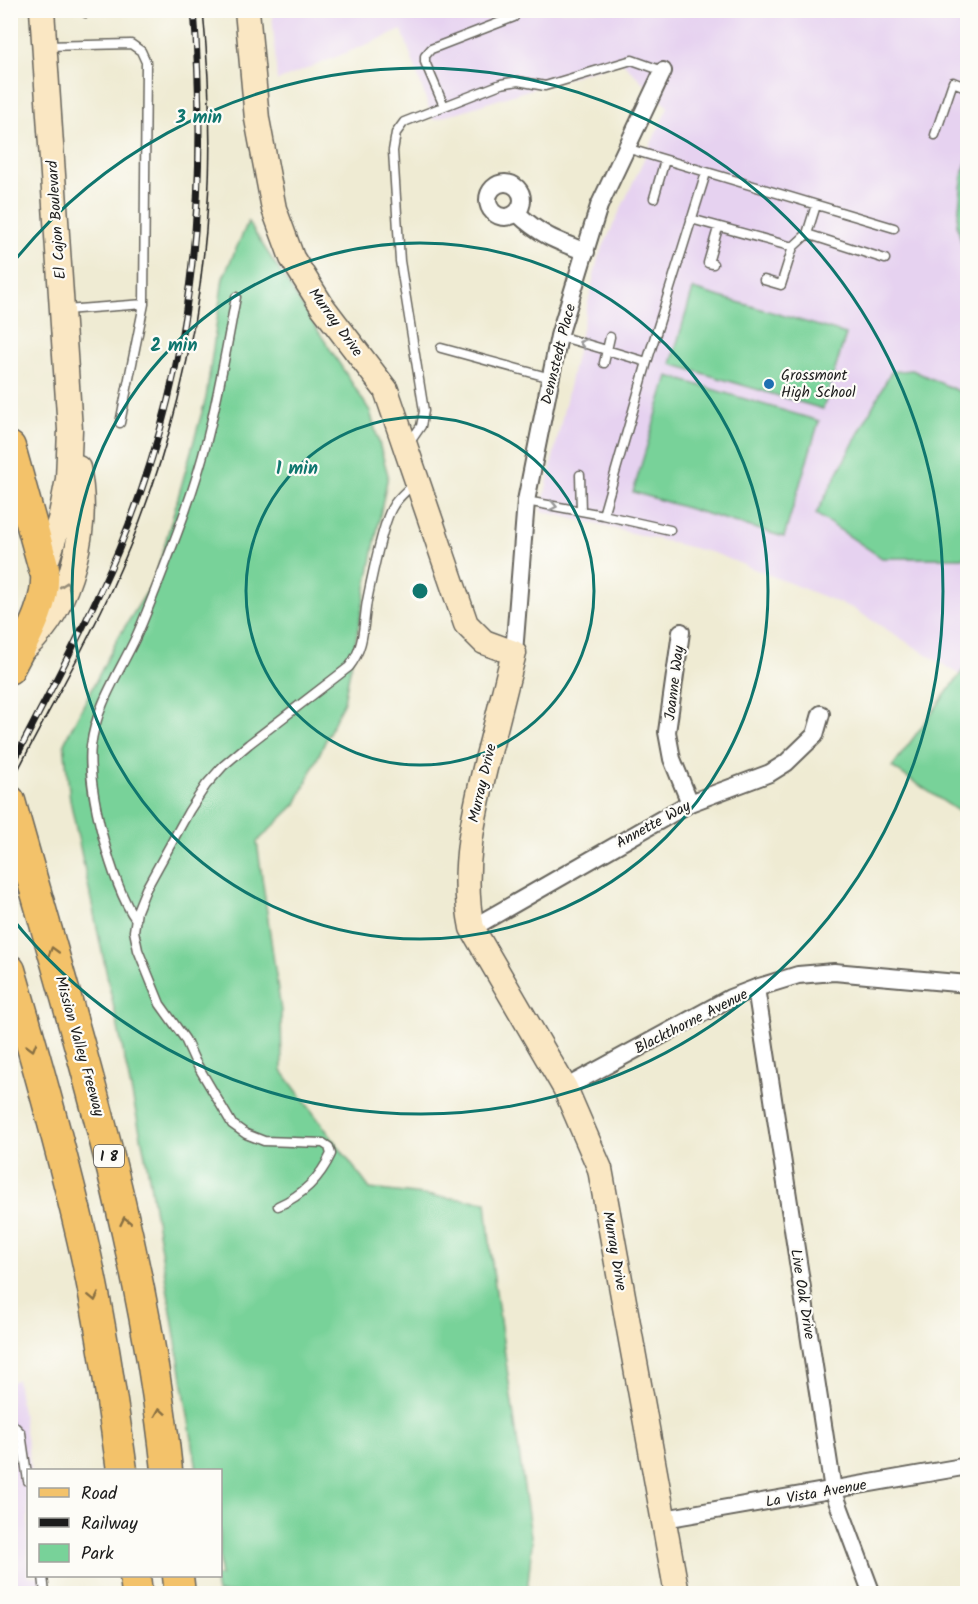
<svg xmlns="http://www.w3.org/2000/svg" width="978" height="1604" viewBox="0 0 978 1604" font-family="Kalam,sans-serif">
  <rect width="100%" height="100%" fill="#fdfcf7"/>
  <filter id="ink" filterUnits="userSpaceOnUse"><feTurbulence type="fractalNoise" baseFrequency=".0167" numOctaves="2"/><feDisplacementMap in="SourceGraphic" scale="12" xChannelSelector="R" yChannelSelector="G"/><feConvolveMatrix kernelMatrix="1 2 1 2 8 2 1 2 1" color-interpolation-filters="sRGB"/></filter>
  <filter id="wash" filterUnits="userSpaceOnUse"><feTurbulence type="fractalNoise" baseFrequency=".008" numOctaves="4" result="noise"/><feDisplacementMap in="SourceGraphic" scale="24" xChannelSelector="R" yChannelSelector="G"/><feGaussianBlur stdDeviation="1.35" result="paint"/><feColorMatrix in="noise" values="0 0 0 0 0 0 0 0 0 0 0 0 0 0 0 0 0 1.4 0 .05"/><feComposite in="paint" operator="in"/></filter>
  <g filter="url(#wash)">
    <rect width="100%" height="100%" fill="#efebd3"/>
    <path fill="#e6d2f0" d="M272 11H967L968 665 960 675 852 608 714 553 541 511 598 258 668 107 621 61 433 120 402 30 277 81Z
      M17 1379 31 1470H28V1576H47L50 1593 11 1594 10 1383Z"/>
    <path fill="#78d299" stroke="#4a775a" stroke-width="1.5" d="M967 161V264L957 225 963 172Z
      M248 222 370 411 388 475 344 701 296 804 257 842 281 1011 282 1071 370 1189 486 1202 492 1264 532 1543 527 1593H217L214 1576H220V1470H197L147 1165 70 800 64 743 119 636 155 579 206 398 223 278Z
      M693 289 846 334 823 409 671 364Z
      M912 370 967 395 968 552 962 558H882L816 514 891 372Z
      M668 376 819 421 784 537 633 492Z
      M967 665V817L892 767Z"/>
  </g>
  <g filter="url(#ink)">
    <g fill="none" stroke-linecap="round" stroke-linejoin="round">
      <g stroke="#66645c" stroke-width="11">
        <path id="lane" d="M86 10V13
          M45 46 131 44 141 51 146 62 144 304 65 310
          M444 106 425 62V56L431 49 514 17
          M935 135 953 82 968 88
          M626 148 894 228
          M654 198 665 160
          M691 219 793 247 781 285 764 280
          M807 234 885 259
          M793 247 807 234 816 205
          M713 264 708 263 718 228
          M559 336 647 362
          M441 348 551 378
          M604 363 610 337
          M120 423 144 304
          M408 445 421 426 424 411 400 261 393 151 396 133 404 122 501 84 518 81 545 86 632 60 663 71
          M580 475 581 511
          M526 501 603 515 647 362 706 173
          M603 515 670 530
          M136 920C112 887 86 787 91 746 96 706 119 673 136 637 143 622 149 606 155 591 174 542 194 492 207 440 219 393 227 345 236 297
          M278 1206C301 1196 320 1178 331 1154L329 1147 323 1143 264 1141 246 1134 232 1124 195 1061 185 1039 160 1004 138 950 134 931 137 911 146 889 189 811 206 785 223 766 249 744 349 667C365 647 363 625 367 601 371 581 383 521 393 506 398 497 408 490 415 482
          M10 1422 21 1433 28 1481
          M43 1576 45 1594"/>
      </g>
      <g stroke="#66645c" stroke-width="20">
        <path id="street" d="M488 200a17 17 0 1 1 34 0a17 17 0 1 1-34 0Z
          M517 213C540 235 557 241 586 252
          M681 632 667 732 672 759 690 803
          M514 653 526 501 559 336 599 206 663 71
          M472 928 690 803 770 773 786 763 815 735 821 714
          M756 988 833 1490 872 1594
          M565 1088 730 998 756 988 798 975 834 972 968 984
          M664 1519 968 1466"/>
      </g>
      <g stroke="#66645c" stroke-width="27">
        <path id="secondary" d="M42 10 70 430 68 479 60 520 44 569
          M247 10 257 119 274 209 292 258 322 306 386 390 466 624 484 642 514 653C505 688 497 722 488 756 474 812 460 871 472 928L565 1088 600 1169 677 1594
          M27 646C72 606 90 525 78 468"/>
      </g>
      <g stroke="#66645c" stroke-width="30">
        <path id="primary" d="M10 670C25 640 49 603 44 569"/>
      </g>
      <g stroke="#66645c" stroke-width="33">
        <path id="highway" d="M10 447 44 569
          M10 801C72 1023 143 1240 167 1470
          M10 970C36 1059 61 1148 82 1238 100 1315 111 1393 122 1470
          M135 1576 137 1594
          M178 1576 180 1594"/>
      </g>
      <use href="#lane" stroke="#fff" stroke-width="8"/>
      <use href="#street" stroke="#fff" stroke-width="16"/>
      <use href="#secondary" stroke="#fae7c3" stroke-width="24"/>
      <use href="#primary" stroke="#f3c26a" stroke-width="27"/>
      <use href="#highway" stroke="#f3c26a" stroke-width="30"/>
      <path stroke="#1c1c1c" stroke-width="1.5" d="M10 786C43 719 82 655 112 588 167 467 201 334 208 201 212 138 209 74 203 10"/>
      <g stroke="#1c1c1c" stroke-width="7">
        <path id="rail" d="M10 769C47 696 87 624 119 549 192 373 209 199 194 10"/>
      </g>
      <use href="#rail" stroke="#fdfcf7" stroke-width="4.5" stroke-dasharray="14" stroke-linecap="butt"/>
    </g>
    <defs><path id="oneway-chevron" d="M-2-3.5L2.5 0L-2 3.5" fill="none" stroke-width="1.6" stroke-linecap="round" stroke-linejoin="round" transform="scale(1.5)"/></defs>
    <g stroke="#999">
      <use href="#oneway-chevron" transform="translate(583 343) rotate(-164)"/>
      <use href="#oneway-chevron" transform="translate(553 506) rotate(12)"/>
    </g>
    <use stroke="#968c78" href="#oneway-chevron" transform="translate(66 586) rotate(-71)"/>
    <g stroke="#886f43">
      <use href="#oneway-chevron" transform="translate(53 951) rotate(-106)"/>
      <use href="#oneway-chevron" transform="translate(32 1047) rotate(74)"/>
      <use href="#oneway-chevron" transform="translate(125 1221) rotate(-102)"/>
      <use href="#oneway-chevron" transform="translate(94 1297) rotate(78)"/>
      <use href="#oneway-chevron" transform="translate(160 1412) rotate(-99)"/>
    </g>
  </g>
  <g fill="none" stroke="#0f766e" stroke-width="3">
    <circle cx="420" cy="591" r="174"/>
    <circle cx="420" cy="591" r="348"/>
    <path d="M11 265A523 523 0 1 1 11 917"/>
  </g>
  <circle fill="#1f6fb2" stroke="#fdfcf7" stroke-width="2" cx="769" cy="384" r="6"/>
  <g text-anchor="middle" stroke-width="4.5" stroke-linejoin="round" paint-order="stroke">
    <rect fill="#fdfcf7" stroke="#605f5e" stroke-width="1.5" x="94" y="1145" width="30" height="22" rx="4.5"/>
    <g font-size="14" font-weight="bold" fill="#1c1c1c">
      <text x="109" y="1161">I 8</text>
    </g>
    <g font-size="15" fill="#1c1c1c" stroke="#fdfcf7">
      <text transform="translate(56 220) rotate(-94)" y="5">El Cajon Boulevard</text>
      <text transform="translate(336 322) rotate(54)" y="5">Murray Drive</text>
      <text transform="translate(558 354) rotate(-76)" y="5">Dennstedt Place</text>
      <text transform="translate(674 683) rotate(-83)" y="5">Joanne Way</text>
      <text transform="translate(482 783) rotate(-77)" y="5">Murray Drive</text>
      <text transform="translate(653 824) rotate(-29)" y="5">Annette Way</text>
      <text transform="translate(691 1021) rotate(-27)" y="5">Blackthorne Avenue</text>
      <text transform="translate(80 1046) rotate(74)" y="5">Mission Valley Freeway</text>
      <text transform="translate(615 1251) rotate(80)" y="5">Murray Drive</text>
      <text transform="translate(803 1294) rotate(81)" y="5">Live Oak Drive</text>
      <text transform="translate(816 1493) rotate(-10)" y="5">La Vista Avenue</text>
    </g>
    <g font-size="15" fill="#1c1c1c" stroke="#fdfcf7" text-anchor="start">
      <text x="781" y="380">Grossmont<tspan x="781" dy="17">High School</tspan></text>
    </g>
  </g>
  <circle cx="420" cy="591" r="9" fill="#0f766e" stroke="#fdfcf7" stroke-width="3"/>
  <g font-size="18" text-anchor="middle" font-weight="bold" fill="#0f766e" stroke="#fdfcf7" stroke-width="4.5" stroke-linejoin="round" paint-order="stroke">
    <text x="199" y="123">3 min</text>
    <text x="174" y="351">2 min</text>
    <text x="297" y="474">1 min</text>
  </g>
  <rect width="978" height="1604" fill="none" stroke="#fdfcf7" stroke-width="36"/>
  <rect x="27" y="1469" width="195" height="108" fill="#fdfcf7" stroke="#a3a29f" stroke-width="1.5"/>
  <rect x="39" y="1488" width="30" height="9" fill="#f3c26a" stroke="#a3a29f" stroke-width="1.5"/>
  <text x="81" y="1499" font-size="18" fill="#1c1c1c">Road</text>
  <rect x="39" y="1518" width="30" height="9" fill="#1c1c1c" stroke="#a3a29f" stroke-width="1.5"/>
  <text x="81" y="1529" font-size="18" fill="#1c1c1c">Railway</text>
  <rect x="39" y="1544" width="30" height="18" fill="#78d299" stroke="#a3a29f" stroke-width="1.5"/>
  <text x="81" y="1559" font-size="18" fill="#1c1c1c">Park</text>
</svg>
